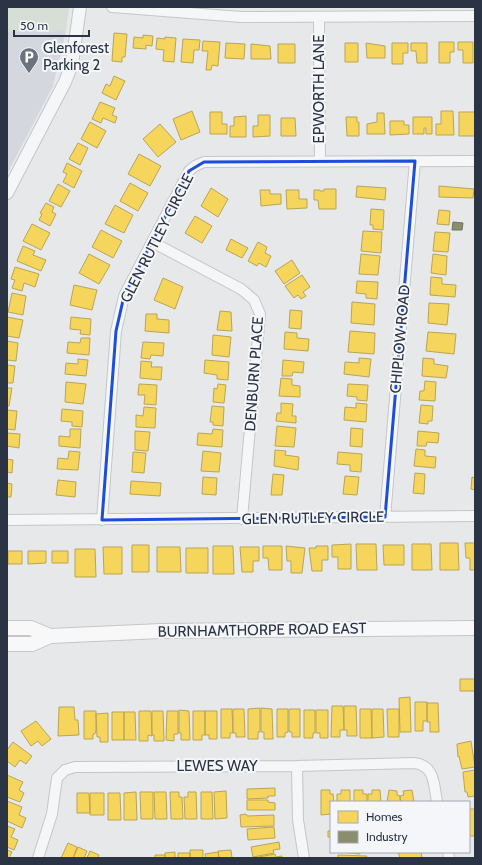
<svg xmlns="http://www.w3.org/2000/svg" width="482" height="865" viewBox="0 0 482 865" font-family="Cabin,sans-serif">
  <rect width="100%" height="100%" fill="#e6e8ea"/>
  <path fill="#d4d7dd" d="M66 31 53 86 7 174V32Z"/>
  <path fill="#d6ded6" d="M7 7H69L66 31 7 32Z"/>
  <path fill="#f6d55c" stroke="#b9a555" d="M114 33 127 34 125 57H122V62L112 61Z
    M143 35 153 36 152 46 146 45V49L133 48 134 37 143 38Z
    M165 37 176 38 174 62 163 61 164 50 156 49 157 38 165 39Z
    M183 39 200 40 199 50H194L193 63 181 62Z
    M203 41 220 42 218 66 212 65 211 70H206L208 51H202Z
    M439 42H454V52H450V63H439Z
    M458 42H473V63H463V50H458Z
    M226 43 245 44 244 59 225 58Z
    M345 43H358V62H345Z
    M366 43 385 46V58H367Z
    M392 43H408V53H403V64H392Z
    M411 43H427V63H417L416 51H411Z
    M251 44 270 46 271 59H251Z
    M278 44H295V63H278Z
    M114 76 125 81 116 100 102 93 106 84 110 86Z
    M100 102 115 108 112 115 117 117 115 123 103 118 101 123 92 119Z
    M192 111 200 132 181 140 173 119Z
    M441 111H453L454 135H436V124H441Z
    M210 112H222V124H227V134H210Z
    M459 112H475V136H459Z
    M377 113H384L385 134H367V124L377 122Z
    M258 115H270V136L253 137V126H258Z
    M246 116V137H230V126H234V117Z
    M346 117H357V122H359V136H347Z
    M413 117H432V134H426V128H424V134H413Z
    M281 118H295L296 136H281Z
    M390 121H404V125H409V134L390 135Z
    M90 122 106 131 97 148 81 139Z
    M160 124 176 142 158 157 143 139Z
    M78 143 88 148 80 165 69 159Z
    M139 154 161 166 150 186 128 174Z
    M67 163 82 171 74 188 63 182 67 174 63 172Z
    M130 183 148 193 138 211 120 201Z
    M58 184 70 191 61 207 49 201Z
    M357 186 386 188 385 200 356 197Z
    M439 186 474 189 473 198 439 197Z
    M211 188 228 199 218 217 201 206Z
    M324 189H336V209H319L318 200H314V190H320V191H324Z
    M260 190H270V194H281V204L261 206Z
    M286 190H299V199H307V208L287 209Z
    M46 203 54 207 52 212 56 214 50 226 39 220 42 214 40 213Z
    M115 205 133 215 124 233 105 224Z
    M371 209 384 210 383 230 373 229V225H370Z
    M439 210 450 211 449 225 437 224Z
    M195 216 212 226 202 243 185 233Z
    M32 224 50 233 41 250 23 241Z
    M101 230 122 241 113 258 92 247Z
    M363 231 382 232 381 253 361 251Z
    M435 232 450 233 448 252 433 251Z
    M231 239 248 248 242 258 226 250Z
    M258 242 267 247 265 253 271 256 266 267 259 263 257 266 248 261Z
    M23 246 35 251 33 255 46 260 41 271 17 261Z
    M89 254 110 265 99 284 79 273Z
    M361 254 380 256 378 275 359 274Z
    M433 254 447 256 446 275 431 273Z
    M292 260 300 273 284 284 275 271Z
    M15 267 39 274 35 287 24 283 22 291 12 288 15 280 11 279Z
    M302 275 310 287 303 292 306 296 301 299 298 295 294 298 285 286Z
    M431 277 442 278V284L456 285 455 297 430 295Z
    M163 278 183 287 175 309 154 300Z
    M357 281 378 282 377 299 366 298V294L356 293Z
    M74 285 97 290 92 310 70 305Z
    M12 293 26 296 23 315 8 312Z
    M352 302 375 304 374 325 351 323Z
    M429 303 449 304 447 325 428 323Z
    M290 310 302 311 301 329 289 328Z
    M220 311 231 312 232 331 217 330Z
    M146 314H157V319L169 320V333L145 331Z
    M7 317 23 320 19 338 7 336Z
    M71 317 91 319 90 335 80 334 81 330 70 329Z
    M350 331 375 333 374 354 348 352Z
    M285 332 297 333V338L309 339 308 351 284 349Z
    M428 332 456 334 454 354 426 351Z
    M213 335 231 337 229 357 212 355Z
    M81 338H90L89 355 67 353 68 342 80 343Z
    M7 341 18 343 16 361 7 360Z
    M143 342 164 343 163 356 151 355 150 359 141 358Z
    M359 358 371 359 369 377 344 374 345 362 359 363Z
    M423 358 434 359V364L448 366 446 378 422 376Z
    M78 359 88 360 86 376 65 374 66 363 78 364Z
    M205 360 229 362 228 380 217 379V375L204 373Z
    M283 360 304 362 303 373 293 372 292 376H282Z
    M141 361 152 362 151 367H162L161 380 140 378Z
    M7 365 15 366 13 383H7Z
    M281 378 292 379V385L300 386V397L279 396Z
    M425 381 436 382 435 401 419 400 420 391H424Z
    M66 382 86 384 83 404 65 402Z
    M139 384 157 385 156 405 144 404 145 395H138Z
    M218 384 226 385 224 403 213 402 214 388 217 389Z
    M348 384 368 385 367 401 357 400V397L347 396Z
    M7 388H12L9 406H7Z
    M281 403 293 404 292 416H296V423L276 421 277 413H281Z
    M356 403 367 404 366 422 344 420 345 407 356 408Z
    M421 405 433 406 432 421H428V424L419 423Z
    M212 406 224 407 223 426 213 425V422H210Z
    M144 407 156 408 155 428 136 427V415L143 416Z
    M62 409 83 411 82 427 72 426V422L61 421Z
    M7 410 17 411 15 430 7 429Z
    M277 426 296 428 294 447 275 446Z
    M351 428 363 429 362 447 350 446Z
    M70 429H81L80 448 59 446V436L70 437Z
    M213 429 223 430 222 447 197 445 198 433 212 434Z
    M135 431 150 432 148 451 135 450Z
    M418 431 439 433 438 443 427 442 426 446H417Z
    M7 433 20 434 19 448 7 446Z
    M416 449 425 450V456L436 457 435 468 414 466Z
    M275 450 286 451 285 455 299 457 298 470 274 466Z
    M69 451 80 452 78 470 57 469 58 458 68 459Z
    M203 451 221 453 219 472 201 471Z
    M133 452 146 453 144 473 132 472Z
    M338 452 362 454 361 472 350 471V465L337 464Z
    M7 459 13 460 12 473 7 472Z
    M415 473 425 474 424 494 413 493Z
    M273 474 284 475 282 495H271Z
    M345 476 359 477 357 495 343 494Z
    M203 477 217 478 216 495 202 494Z
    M472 477 475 478V490L471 489Z
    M58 480 76 482 75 497 56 495Z
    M131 481 161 483 160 496 130 494Z
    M7 483 12 484 11 497H7Z
    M440 543H458L459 570H440Z
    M465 543H475V570H470V558H466Z
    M351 544V569H338V557H332V545Z
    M356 544H376L377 570H357Z
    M412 544H431L432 570H412Z
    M132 545H149V572H132Z
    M383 545H404V565H384Z
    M213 546H233L234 574H213Z
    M263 546H282V570H269L268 558H263Z
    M286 546 305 548 302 573H291V561H287Z
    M316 546H328V560H322V571H312L309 548H316Z
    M103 547H122V574H104Z
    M157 547H180L181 572H157Z
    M240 547H259V561H253V572H242Z
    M186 548H208V573H186Z
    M75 549H95L96 577H75Z
    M8 551H22V564H8Z
    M28 551H46V563L28 564Z
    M52 551H68V563H52Z
    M460 679H475V691H460Z
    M410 697 411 732H400L399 698Z
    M415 702H427V721H423V731H415Z
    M427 703H438L439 732H430V722H427Z
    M332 706H343L344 730H340V737H331Z
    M344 706H356L357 736H347V730H344Z
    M59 707H74L75 720H78L79 735 58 736Z
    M260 708V732H258V739H248V709Z
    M261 708 272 709 273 739H264V732H261Z
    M221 709H232L233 733H230V738H221Z
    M233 709H244L245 737H236V733H233Z
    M277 709H288V732L285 733V737H277Z
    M289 709H300V737H292V732H289Z
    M360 709H371L372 738H360Z
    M372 709H383L384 737 372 738Z
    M387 709H399V737H388Z
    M179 710 189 711 190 740H181V733H179Z
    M304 710H315V733H313V738H304Z
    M316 710H328V738H320V733H316Z
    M84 711H96V730L95 734H93V739H84Z
    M139 711H151L152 736 148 735V741H139Z
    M152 711H163L164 741H154V735H152Z
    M167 711H178V734H174V741L166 740Z
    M193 711H205V735H202V740H193Z
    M205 711H217V739H209V735H205Z
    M112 712H124V740H112Z
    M124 712H135L136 740H124Z
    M108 713V742H100V737H97L96 714Z
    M36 721 51 739 42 746 38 741 31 746 21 731Z
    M471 741 475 767 462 769 459 756 458 757 457 744Z
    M13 742 32 756 26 764 20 760 15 767 7 761V750Z
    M475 770V796L468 797 467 792H465L463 772Z
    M7 775 23 782 19 790 24 793 20 802 7 797Z
    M275 788V796H268V798L247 799V789Z
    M321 790H330V794H333L334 802H331V814L321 815Z
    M341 790H350V802H337V794H341Z
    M354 790H363V794H367V802H354Z
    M372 790H380L381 802H368V794H372Z
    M389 790 397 791V795L400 796V802H387Z
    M412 790 414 802H401L400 796 404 795 403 791Z
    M226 791 227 818 215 819 214 792Z
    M136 792 137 820H124V793Z
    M140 792H153V819H141Z
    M154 792H166L167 819H155Z
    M170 792H179V797H182L183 819H171Z
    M188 792H196L197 819H185L184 797H188Z
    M201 792H212L213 819H201Z
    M77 793H89L90 813H77Z
    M90 793H104V815H90Z
    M108 793H120L121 820H108Z
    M247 800H268V802L275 803V810H247Z
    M7 801 22 807 19 815 26 818 22 828 7 821Z
    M469 809H475V836H469Z
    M246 814 247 816 274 815V826L241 827 240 815Z
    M7 826 15 829 11 837 18 840 14 850 7 847Z
    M274 827 275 838 248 840 247 829Z
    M328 831H331V837H328Z
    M279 842 280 849 273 850 274 853 253 857 251 847Z
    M68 843 77 847 73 858H61Z
    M78 847 87 851 84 858H73Z
    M7 850 12 852 9 858H7Z
    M190 850H203V858H190Z
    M231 850 232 858H219L218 851Z
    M90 851 99 855 98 858H87Z
    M175 852V858H165V853Z
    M218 852 219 858H206L205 854Z
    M340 852H360V854Z
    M398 852H421L422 858H400Z
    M178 853H190V858H178Z
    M275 854 276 857 282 856V858H253Z
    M155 855H165V858H155Z
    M338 855 367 856 366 858H338Z"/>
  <path fill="#8c8c6e" stroke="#6f7262" d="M453 222 463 223 462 230H452Z"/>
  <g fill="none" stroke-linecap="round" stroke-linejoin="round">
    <g stroke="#c4c6c8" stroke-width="12">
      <path id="minor" d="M112 7 241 17 475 16
        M319 18 320 161
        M152 242 241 289 254 300 260 314 242 519
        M385 517 415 161
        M7 520 475 516
        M102 520 116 331 124 296 189 171 195 166 204 162 475 161
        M297 766 298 820 304 858
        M448 852 449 858
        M38 858 52 814 57 778 65 770 75 767 297 766 414 763C435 765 434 786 437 802"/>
    </g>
    <g stroke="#c4c6c8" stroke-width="14">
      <path id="tertiary" d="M7 193 65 82 72 64 80 7"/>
    </g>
    <g stroke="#c4c6c8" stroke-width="16">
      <path id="secondary" d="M7 628H31L50 636
        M7 644H32L50 636 161 631 475 628"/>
    </g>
    <use href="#minor" stroke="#f5f6f7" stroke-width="10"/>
    <use href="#tertiary" stroke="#f5f6f7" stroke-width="12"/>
    <use href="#secondary" stroke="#f8f8f8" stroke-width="14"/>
  </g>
  <path fill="none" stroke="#1d4ed8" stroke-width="3" stroke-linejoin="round" d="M415 161 385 517 102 520 116 331 124 296 189 171 204 162Z"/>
  <defs>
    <g id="parking-pin" transform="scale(1)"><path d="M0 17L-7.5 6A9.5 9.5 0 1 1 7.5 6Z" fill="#6c737f" stroke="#f4f6f9"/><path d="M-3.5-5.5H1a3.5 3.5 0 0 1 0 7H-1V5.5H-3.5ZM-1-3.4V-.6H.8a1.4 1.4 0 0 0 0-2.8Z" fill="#fff"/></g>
  </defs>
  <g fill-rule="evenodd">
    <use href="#parking-pin" x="29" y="57"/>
  </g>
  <g text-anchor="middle" stroke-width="4" stroke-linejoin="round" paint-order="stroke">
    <g font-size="15" fill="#2b3445" stroke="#f4f6f9" text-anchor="start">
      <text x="43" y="53">Glenforest<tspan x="43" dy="17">Parking 2</tspan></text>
    </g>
    <g font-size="15" fill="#2b3445" stroke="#f4f6f9">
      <text transform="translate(319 89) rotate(-90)" y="5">EPWORTH LANE</text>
      <text transform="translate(157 238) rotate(-63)" y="5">GLEN RUTLEY CIRCLE</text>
      <text transform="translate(400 339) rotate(-85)" y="5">CHIPLOW ROAD</text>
      <text transform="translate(254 374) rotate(-86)" y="5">DENBURN PLACE</text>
      <text transform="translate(313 518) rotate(-1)" y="5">GLEN RUTLEY CIRCLE</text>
      <text transform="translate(262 630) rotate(-1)" y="5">BURNHAMTHORPE ROAD EAST</text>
      <text x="217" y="771">LEWES WAY</text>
    </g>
  </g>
  <rect width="482" height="865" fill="none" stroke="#2b3445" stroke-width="16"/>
  <rect x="330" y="801" width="140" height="52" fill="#f4f6f9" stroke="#a4a8b1"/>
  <rect x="338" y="811" width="20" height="12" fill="#f6d55c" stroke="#a4a8b1"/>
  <text x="366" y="821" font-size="12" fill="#2b3445">Homes</text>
  <rect x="338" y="831" width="20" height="12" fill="#8c8c6e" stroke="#a4a8b1"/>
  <text x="366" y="841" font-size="12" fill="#2b3445">Industry</text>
  <path d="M14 30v6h75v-6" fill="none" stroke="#2b3445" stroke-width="2"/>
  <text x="20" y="30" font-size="12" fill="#2b3445" stroke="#f4f6f9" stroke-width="3" paint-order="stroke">50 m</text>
</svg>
